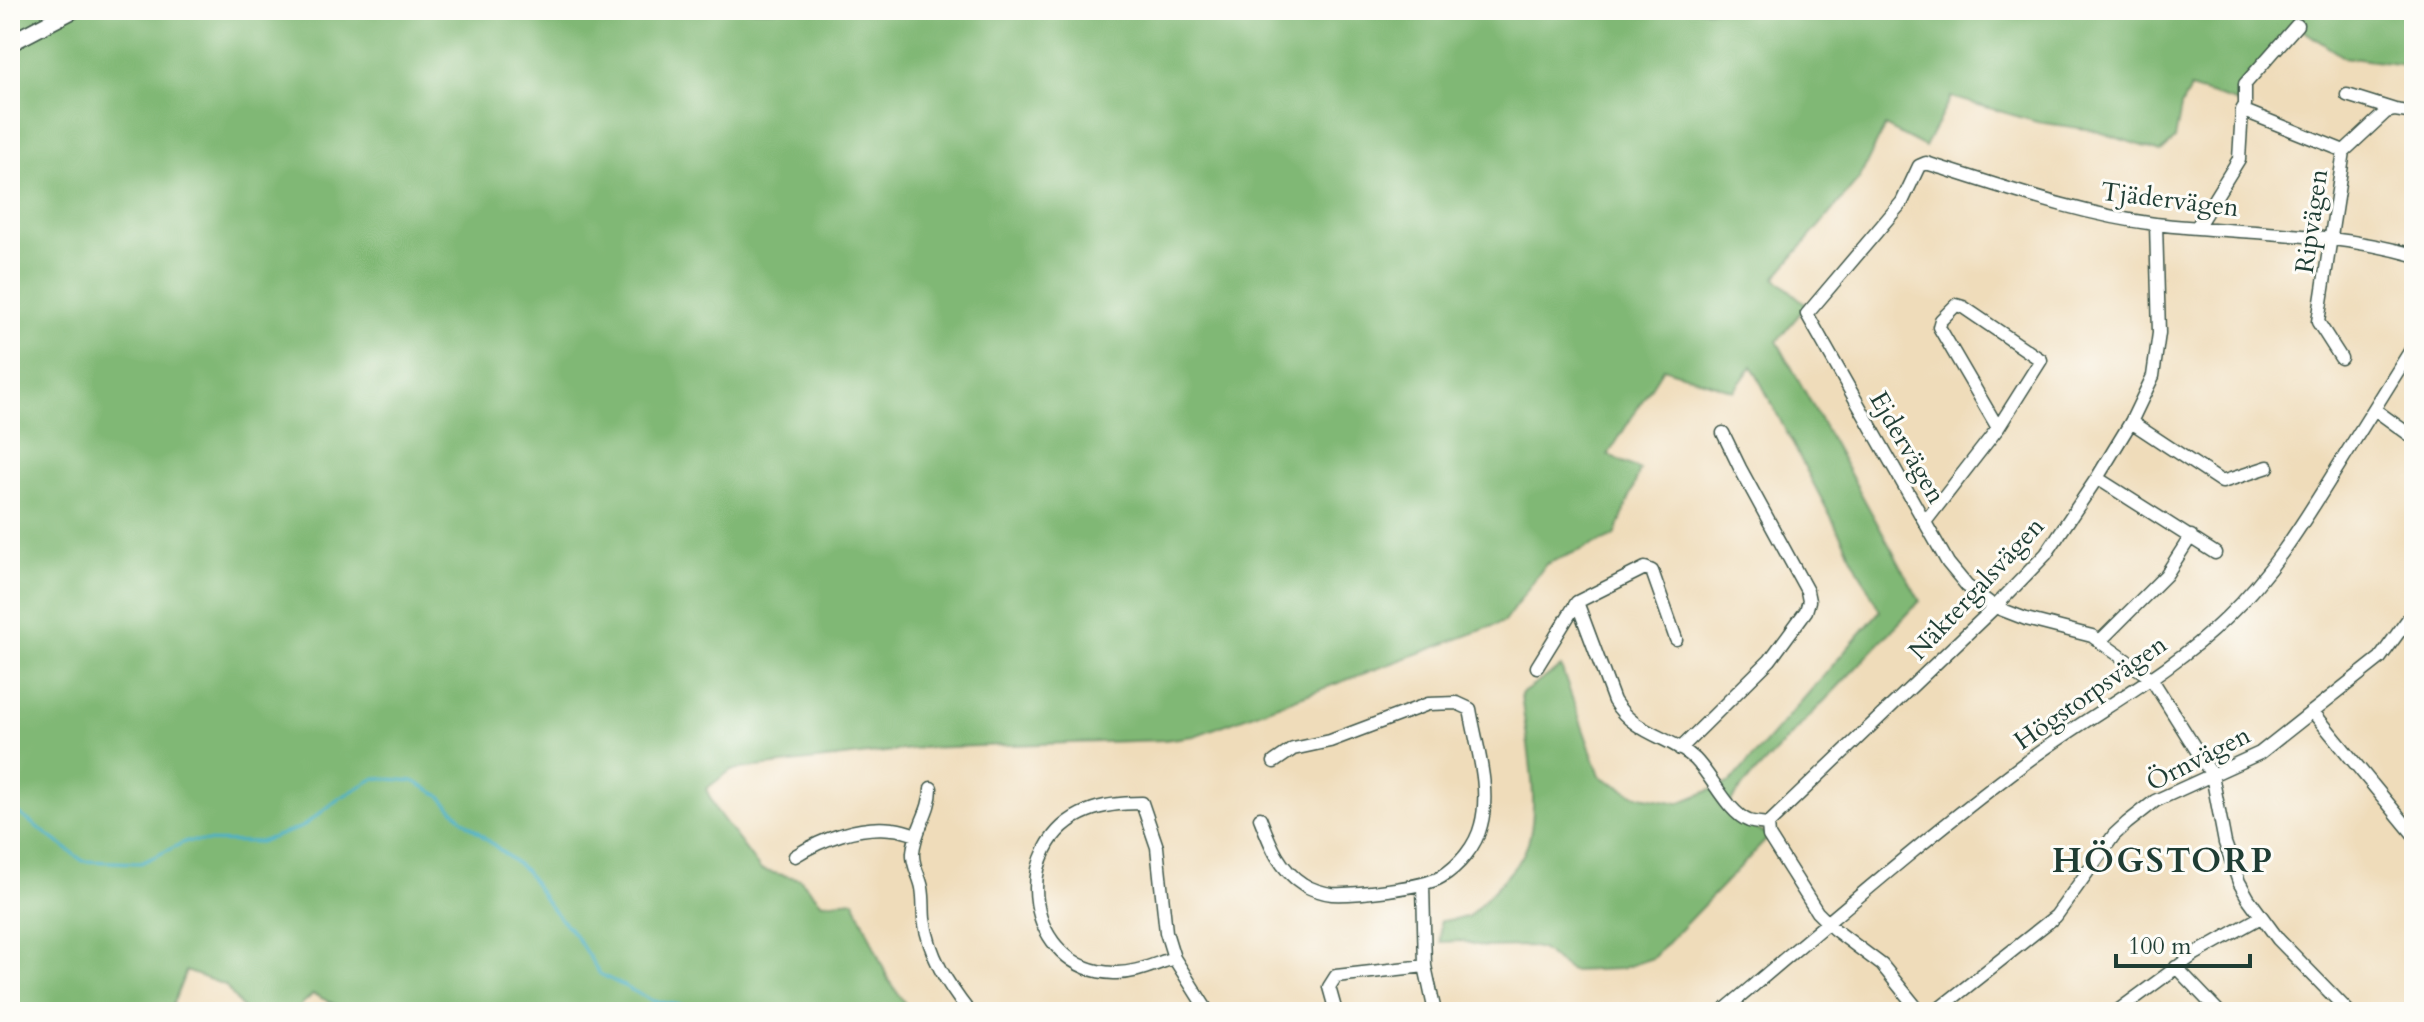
<svg xmlns="http://www.w3.org/2000/svg" width="2424" height="1022" viewBox="0 0 2424 1022" font-family="Cardo,serif">
  <rect width="100%" height="100%" fill="#fdfcf7"/>
  <filter id="ink" filterUnits="userSpaceOnUse"><feTurbulence type="fractalNoise" baseFrequency=".0125" numOctaves="2"/><feDisplacementMap in="SourceGraphic" scale="16" xChannelSelector="R" yChannelSelector="G"/><feConvolveMatrix kernelMatrix="1 2 1 2 8 2 1 2 1" color-interpolation-filters="sRGB"/></filter>
  <filter id="wash" filterUnits="userSpaceOnUse"><feTurbulence type="fractalNoise" baseFrequency=".006" numOctaves="4" result="noise"/><feDisplacementMap in="SourceGraphic" scale="32" xChannelSelector="R" yChannelSelector="G"/><feGaussianBlur stdDeviation="1.8" result="paint"/><feColorMatrix in="noise" values="0 0 0 0 0 0 0 0 0 0 0 0 0 0 0 0 0 1.4 0 .05"/><feComposite in="paint" operator="in"/></filter>
  <g filter="url(#wash)">
    <rect width="100%" height="100%" fill="#efdcba"/>
    <path fill="#80b875" stroke="#507a54" stroke-width="2" d="M10 10H2414V66L2343 57 2297 26 2245 84V105L2190 88 2181 107 2175 139 2161 152 2093 130 2037 122 1951 97 1925 147 1885 126 1859 179 1775 278 1807 305 1777 341 1920 601 1739 790 1729 805 1747 824 1770 836 1653 958 1620 969 1571 971 1541 949 1528 946 1484 947 1462 941 1441 942 1440 921 1468 917C1486 898 1507 879 1521 858 1546 820 1525 737 1521 694L1561 667 1600 776 1635 795 1679 803 1731 782 1880 611 1752 366 1734 391 1663 368 1608 455 1640 470 1615 536 1546 564 1504 622 1194 736 1164 740 920 748 731 770 706 789 716 810 761 870 800 879 822 903 854 900 889 981 911 1012H351L313 994 302 1004 299 1012H245L225 985 186 971 170 1012H10Z"/>
    <g fill="none" stroke-linecap="round" stroke-linejoin="round">
      <path stroke="#49b0c8" stroke-width="3" d="M10 807 83 861 141 863 187 841 260 842 302 827 340 798 375 778 413 781 439 795 464 821 526 871 547 903 575 935 600 974 653 1001 699 1008 708 1012"/>
    </g>
  </g>
  <g filter="url(#ink)">
    <g fill="none" stroke-linecap="round" stroke-linejoin="round">
      <g stroke="#3e5548" stroke-width="15">
        <path id="minor" d="M2297 25 2245 84V105L2242 110 2344 151
          M2347 95 2395 110
          M2197 227 2239 159 2242 110
          M2341 358 2318 322 2344 151 2386 112 2395 110 2414 113
          M2374 409 2414 438
          M2131 422 2222 482 2268 467
          M2097 478 2215 553
          M1925 522 1998 428 2041 360 1963 307 1956 305 1941 320 1939 327 1998 428
          M1676 639 1652 571 1645 568 1577 602 1614 701C1636 736 1671 736 1695 759 1712 776 1728 813 1749 821 1755 823 1762 823 1768 824
          M2100 641 2166 575 2191 536
          M1537 667 1577 602
          M2313 712 2414 835
          M1680 749 1770 660 1806 611 1809 601 1807 591 1740 468 1723 433
          M931 788C931 812 914 830 913 853 912 866 920 876 922 888 924 898 923 909 924 919 929 955 947 984 969 1012
          M1260 818C1270 844 1279 869 1303 884 1310 889 1323 893 1332 894 1354 895 1423 888 1441 877 1459 866 1476 846 1481 825 1491 788 1476 745 1470 709L1457 703 1428 704 1330 741 1293 749 1274 762
          M795 856C822 839 859 825 892 829 900 829 909 833 917 835
          M1423 884 1425 966 1435 1012
          M1174 958C1154 964 1135 974 1114 973 1026 971 1006 843 1088 811 1105 804 1124 803 1142 803L1157 847 1166 932 1174 958 1208 1012
          M2176 967 2219 1012
          M1336 1012 1329 987 1336 976 1425 966
          M1722 1012C1822 928 1921 841 2025 763 2091 713 2167 676 2226 618 2270 576 2302 525 2334 473 2361 430 2387 388 2414 345
          M1920 1012 1882 965 1834 929 1817 912 1769 836 1768 824 1995 607 2046 554 2097 478 2131 422 2153 376 2159 333 2156 224
          M1935 1012 2056 916 2114 835 2127 823 2155 801 2260 753 2380 658 2414 611
          M2116 1012 2195 954 2261 917
          M2349 1012 2278 939 2248 898 2239 882 2225 843 2212 775 2151 678 2092 636 2026 619 1995 607 1967 586 1948 563 1807 314 1902 202 1919 166 1926 163C2001 186 2077 214 2155 224 2242 234 2329 231 2414 255"/>
      </g>
      <g stroke="#3e5548" stroke-width="19">
        <path id="major" d="M10 43 73 10"/>
      </g>
      <use href="#minor" stroke="#fff" stroke-width="12"/>
      <use href="#major" stroke="#fff" stroke-width="16"/>
    </g>
  </g>
  <g text-anchor="middle" stroke-width="6" stroke-linejoin="round" paint-order="stroke">
    <g font-size="26" fill="#1f3d34" stroke="#fdfcf7">
      <text transform="translate(2170 199) rotate(7)" y="9">Tjädervägen</text>
      <text transform="translate(2311 221) rotate(-82)" y="9">Ripvägen</text>
      <text transform="translate(1908 447) rotate(60)" y="9">Ejdervägen</text>
      <text transform="translate(1976 588) rotate(-47)" y="9">Näktergalsvägen</text>
      <text transform="translate(2090 692) rotate(-35)" y="9">Högstorpsvägen</text>
      <text transform="translate(2198 758) rotate(-27)" y="9">Örnvägen</text>
    </g>
    <g font-size="34" font-weight="bold" letter-spacing="2" fill="#1f3d34" stroke="#fdfcf7">
      <text x="2163" y="872">HÖGSTORP</text>
    </g>
  </g>
  <rect width="2424" height="1022" fill="none" stroke="#fdfcf7" stroke-width="40"/>
  <path d="M2116 954v12h134v-12" fill="none" stroke="#1f3d34" stroke-width="4"/>
  <text x="2128" y="954" font-size="24" fill="#1f3d34" stroke="#fdfcf7" stroke-width="6" paint-order="stroke">100 m</text>
</svg>
